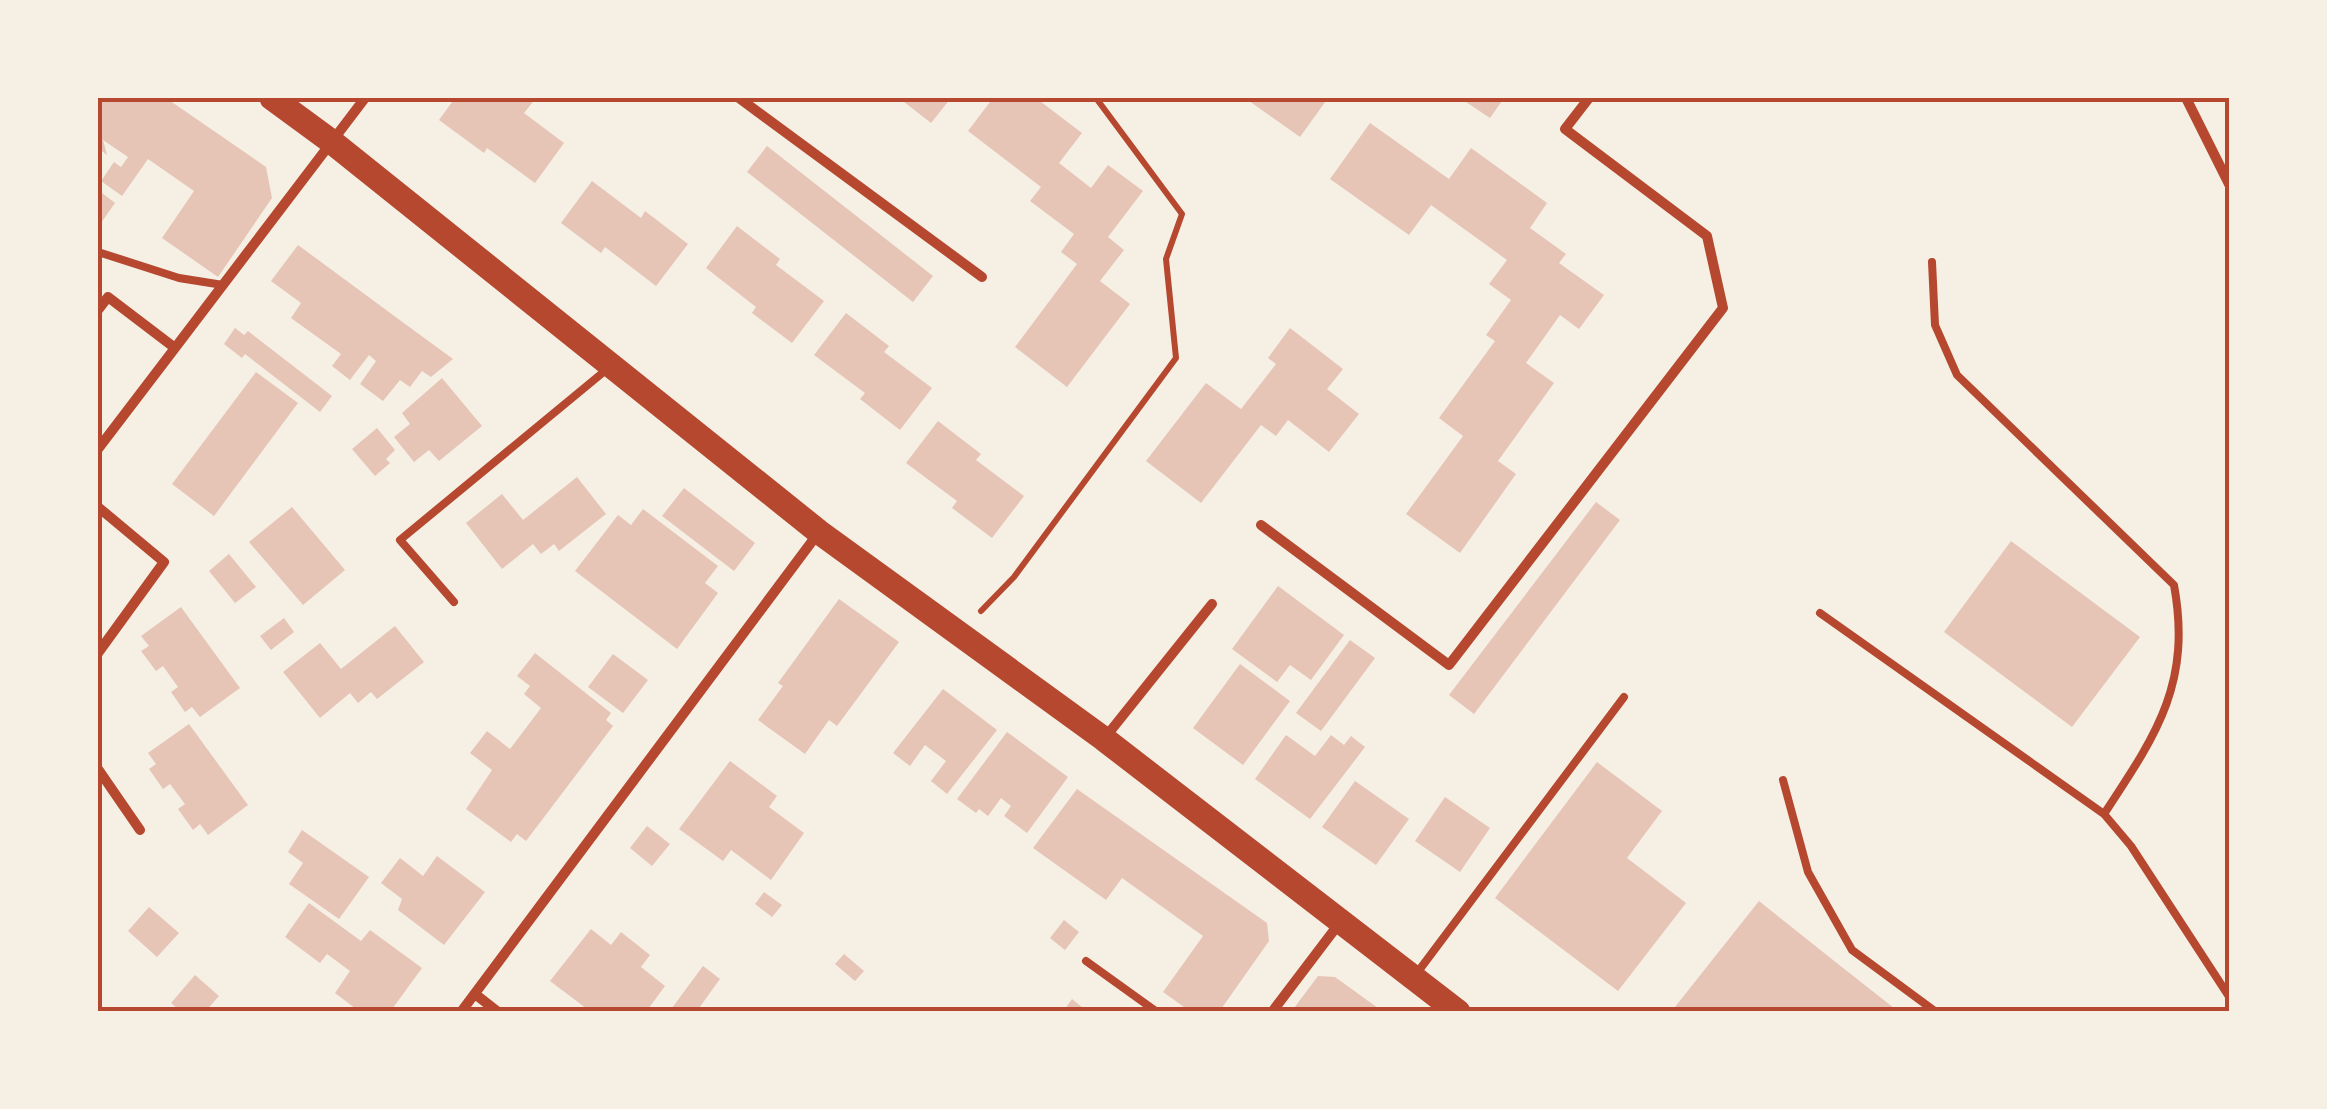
<svg xmlns="http://www.w3.org/2000/svg" width="2327" height="1109" viewBox="0 0 2327 1109" font-family="'Libre Baskerville',serif">
  <rect width="100%" height="100%" fill="#f6efe4"/>
  <path fill="#e6c5b7" d="M101 98H166L266 167 272 198 218 277 162 238 194 191 148 159 122 196 101 181 114 162 121 167 128 157 103 140 107 155 98 148V105Z
    M455 98H536L524 113 564 143 535 183 487 148 484 153 439 120Z
    M899 98H951L931 123Z
    M993 98H1036L1082 133 1059 163 1091 188 1108 165 1143 191 1108 237 1124 250 1100 281 1130 304 1067 387 1015 347 1077 264 1061 252 1074 234 1030 201 1041 187 968 131Z
    M1245 98H1328L1300 137Z
    M1460 98H1504L1490 118Z
    M1370 123 1449 179 1471 148 1547 203 1530 228 1566 254 1559 263 1604 295 1579 329 1560 315 1526 363 1554 383 1498 461 1516 474 1460 553 1406 514 1463 436 1439 418 1495 341 1486 335 1511 300 1489 284 1507 260 1431 205 1409 235 1330 179Z
    M767 146 933 276 913 302 747 172Z
    M592 181 641 218 645 211 688 244 656 286 605 247 601 253 561 223Z
    M98 190 115 203 98 227Z
    M737 226 780 259 776 265 824 301 792 343 752 313 756 307 706 268Z
    M298 245 397 318 453 359 431 377 422 371 410 387 400 380 383 401 360 384 376 361 369 355 350 380 332 366 341 354 291 318 301 303 271 281Z
    M846 313 889 346 884 352 932 388 900 430 860 399 865 393 814 355Z
    M235 328 244 335 248 331 332 396 320 412 245 354 242 358 224 344Z
    M1290 328 1343 369 1327 389 1359 414 1329 452 1288 420 1276 436 1261 425 1201 503 1146 461 1206 383 1241 409 1276 364 1268 358Z
    M256 372 298 403 214 516 172 484Z
    M442 378 482 426 439 461 429 450 414 462 394 437 410 424 402 413Z
    M938 421 981 454 976 460 1024 496 992 538 952 508 957 501 906 463Z
    M377 428 395 450 386 459 390 463 375 476 352 449Z
    M577 477 606 514 559 551 554 544 541 554 533 544 502 569 466 523 502 494 523 520Z
    M684 488 755 543 734 571 662 516Z
    M1596 502 1620 520 1474 714 1449 695Z
    M292 507 345 570 303 605 249 542Z
    M643 509 718 566 705 583 718 593 677 649 575 571 618 515 631 525Z
    M2011 541 2140 637 2072 727 1944 632Z
    M229 554 256 587 235 603 209 571Z
    M1278 586 1344 635 1311 680 1290 665 1277 682 1232 649Z
    M839 599 899 642 837 726 829 720 805 754 758 720 783 686 778 683Z
    M181 607 240 688 200 717 192 707 185 712 171 692 178 687 163 666 156 671 141 651 149 646 141 636Z
    M284 618 294 632 271 650 260 636Z
    M395 626 424 662 377 699 371 692 358 703 350 693 320 718 283 672 320 643 341 669Z
    M1350 640 1375 658 1321 731 1296 713Z
    M535 653 611 713 606 720 613 726 526 841 517 834 511 842 466 809 492 770 470 753 487 731 510 749 541 708 524 694 530 686 517 676Z
    M613 654 648 680 623 713 588 687Z
    M1240 664 1290 701 1243 765 1193 728Z
    M943 689 997 730 947 794 931 781 946 761 925 745 910 766 893 753Z
    M189 724 248 805 208 835 200 824 193 830 178 809 185 804 170 784 163 789 149 769 156 764 148 753Z
    M1007 732 1068 777 1027 833 1004 816 1011 806 1001 798 988 816 979 809 976 813 957 799Z
    M1286 735 1315 756 1331 735 1344 745 1351 736 1365 747 1310 819 1255 779Z
    M730 761 777 796 769 807 804 833 771 880 731 850 723 861 679 829Z
    M1597 762 1662 811 1627 858 1686 903 1618 991 1495 898Z
    M1355 781 1409 819 1376 865 1322 827Z
    M1077 789 1267 923 1269 941 1219 1012H1191L1163 992 1203 936 1122 878 1106 900 1033 848Z
    M1445 797 1490 828 1460 872 1415 841Z
    M647 826 670 844 652 866 630 848Z
    M302 830 369 877 339 919 289 884 303 863 288 852Z
    M437 856 485 892 444 945 398 910 402 899 381 883 400 858 423 876Z
    M764 892 782 905 772 917 755 904Z
    M1759 901 1838 964 1899 1012H1671Z
    M309 903 361 941 370 930 422 968 390 1012H360L335 993 350 971 327 954 320 963 285 937Z
    M149 907 179 933 157 957 128 931Z
    M1064 920 1079 932 1065 950 1050 938Z
    M591 929 611 945 621 932 650 955 641 967 665 986 646 1012H591L550 981Z
    M844 954 864 971 855 981 835 964Z
    M703 966 720 979 699 1008 704 1012H669Z
    M195 975 219 996 205 1012H181L171 1003Z
    M1318 976 1335 977 1378 1008 1376 1012H1291Z
    M1072 999 1088 1012H1063Z"/>
  <g fill="none" stroke-linecap="round" stroke-linejoin="round">
    <path stroke="#b5482f" stroke-width="6" d="M981 611 1014 577 1176 358 1166 259 1182 214 1096 98"/>
    <path stroke="#b5482f" stroke-width="8" d="M98 252 179 278 223 285
      M1932 262 1935 325 1957 375 2174 585C2192 684 2156 735 2104 814
      M454 602 400 540 606 370
      M1820 613 2104 814 2131 846 2230 998
      M1783 780 1808 872 1852 950 1936 1012
      M1086 961 1157 1012
      M1417 973 1624 697"/>
    <path stroke="#b5482f" stroke-width="10" d="M739 98 982 277
      M2186 98 2230 186
      M98 310 108 297 175 348 365 98
      M98 449 175 348
      M98 507 164 562 98 653
      M1261 525 1449 665 1723 308 1707 236 1565 129 1589 98
      M1104 739 1212 604
      M98 769 140 830
      M475 994 498 1012
      M461 1012 819 532
      M1272 1012 1341 921"/>
    <path stroke="#b5482f" stroke-width="25" d="M272 98 332 142 819 532 1104 739 1458 1012"/>
  </g>
  <rect width="2327" height="1109" fill="none" stroke="#f6efe4" stroke-width="200"/>
  <rect x="100" y="100" width="2127" height="909" fill="none" stroke="#b5482f" stroke-width="4"/>
</svg>
